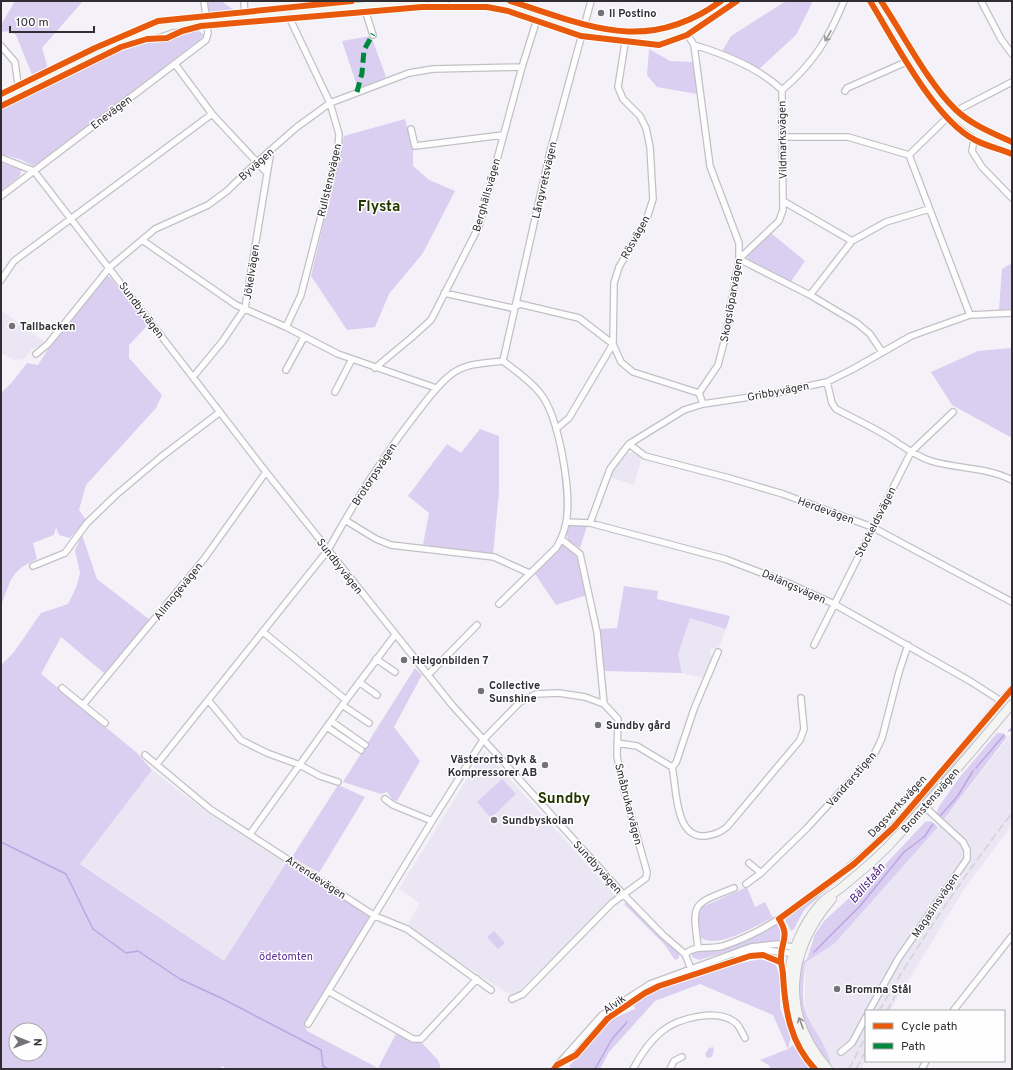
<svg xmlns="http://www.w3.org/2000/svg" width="1013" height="1070" viewBox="0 0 1013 1070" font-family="Overpass,sans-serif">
  <rect width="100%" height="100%" fill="#f4f2f8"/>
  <path fill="#eae6f3" d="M1 310 45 342 42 346 32 349 24 359 14 360 1 353Z
    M625 453H632L642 457 634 485 610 477 614 467Z
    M690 617 726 629 719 647 711 649 710 653 712 660 705 678 682 673 678 654Z
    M1012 733V825L964 889 890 1011H866V1059L861 1069H829L831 1066 805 1009V963L835 943 892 879 938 827Z
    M484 751 616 896 513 997 406 927 420 903 399 889Z
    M152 770 205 811 286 863 224 961 80 863Z"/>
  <path fill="#dacff0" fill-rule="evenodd" d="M15 1H83L42 48 48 69 33 77 16 35 9 31 1 32V25Z
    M208 1H221L237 12 212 14 209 11Z
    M786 1H813L796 35 758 70 721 53 731 36Z
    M198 30 204 35 199 40 40 163 33 166 22 160 1 154V110L110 55 142 43 165 41Z
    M371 36 386 77 358 89 342 41Z
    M649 49 670 61 693 62 697 94 657 87 647 75Z
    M405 119 413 149V166L429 180 455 191 423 253 389 294 375 327 347 330 311 276 344 136Z
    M1 163 21 170 20 176 1 191Z
    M771 233 805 261 790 283 747 260 748 255Z
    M1012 263V309L999 310 1002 269Z
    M104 276 110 277 148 325 129 345V358L162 395 156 408 86 485 79 510 86 520 70 538 59 535 56 527 54 535 33 543 37 559C10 571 11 580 1 606V393L13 381 27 363 38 365 57 335Z
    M1012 348V438L952 405 931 372 978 351Z
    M480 429 499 436V493L493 554 423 545 429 513 408 496 447 444 461 453Z
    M570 525 587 526 580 548 568 540 566 530Z
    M82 535 97 579 150 620 105 674 61 637 41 674 136 752 152 770 80 864 224 961 286 863 331 887 371 913 362 929V931L304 1025 307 1031 378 1068 396 1034 413 1042 422 1043 438 1060 441 1069H225L223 1066 219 1069H1V665L14 652 41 613 68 604 76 588 80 573 75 550ZM16 1030H40V1054H16Z
    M563 544 577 556 587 595 556 605 535 574Z
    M624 586 658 591 657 599 730 616 726 629 690 618 678 654 682 673 604 671 600 629 617 628Z
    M415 668 422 675 394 727 420 761 397 801 393 800 387 792 381 794 343 782Z
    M997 733H1002L1007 737 944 819 937 813 938 808 959 778Z
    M502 779 516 794 491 818 477 802Z
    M338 785 365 797 319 873 292 857Z
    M931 821 938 827 835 943 805 963C804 977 801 997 805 1010 812 1030 828 1045 831 1066 802 1048 796 994 801 963L807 959 815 934 825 920 880 870 925 822Z
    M747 887 755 907 765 902 773 918C754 926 719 949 701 938L698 916 702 907Z
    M818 896H820L804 910 794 929 791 931 785 920Z
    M626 902 664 941 679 952V958L675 960 665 945 624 904Z
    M777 924 781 931 780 941 754 944 699 960 692 957V952C703 949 715 952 726 948 744 944 761 933 777 924Z
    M494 931 505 943 498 949 487 937Z
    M761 959 775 964 780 976V1008L791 1037 788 1049 793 1045 810 1069H769L770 1066 760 1060 788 1049 773 1015 700 984 655 1001 609 1052 600 1069H573L569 1066 612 1019 635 1009 634 1005C665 980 721 966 761 959Z
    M713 1047 714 1050 712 1057 707 1058 705 1054 709 1048Z"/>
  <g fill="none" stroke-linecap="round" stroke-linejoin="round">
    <path stroke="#bda5e4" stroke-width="1.5" d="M1009 731 1012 728
      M976 768 1004 735
      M940 816 957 797 973 771
      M1 842 66 874 93 929 126 953 138 951 180 979 221 998 321 1050 323 1066 328 1069
      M814 952 860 906 904 852 924 837 933 824
      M595 1069 612 1039 627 1022"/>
    <g stroke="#c2c0c5" stroke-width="8">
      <path id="street" d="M244 1 245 17
        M367 1 366 13 373 35
        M981 1 1001 39 1012 54
        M684 29 694 45 710 166 739 243V259L725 338 718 365 699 393 703 404
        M694 45C724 54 759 68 782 90
        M1 46 15 62 19 92
        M175 64 212 114 267 173
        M782 90 783 210 779 221 739 259 810 295 857 323 870 334 882 352
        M782 90C813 64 829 38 844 1
        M845 91 847 88 913 59
        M411 129 415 146 503 135
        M980 134 974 140 972 151 982 167 1012 198
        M782 137H848L909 155
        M909 155 970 315
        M909 155 952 113 1012 82
        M1 158 34 171 266 472 452 705 624 895 663 935 685 954 691 969
        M1 196 206 40 208 33 204 1
        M783 201 852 241
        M142 240 236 305 286 327 338 354 436 388
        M1 280 14 261 212 114
        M444 293 512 308 520 304 579 318 613 344 621 362 633 372 699 393
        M810 295 852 241 886 222 929 209
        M286 327 301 295 338 150 339 134 330 103 290 19V13
        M36 354 48 344 110 267 155 229 208 205 227 191 257 162 297 127 330 103 409 73 433 69 522 67
        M503 361 550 152 591 1
        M375 368 411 338 431 320 479 226 522 67 538 16
        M286 370 304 337
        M193 377 222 342 245 308 271 150
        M827 382 832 403 836 409C851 417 866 424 880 432 897 441 912 455 931 461 958 469 986 467 1012 480
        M335 392 352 359
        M556 429 569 418 613 344 614 283 619 267 647 218 653 199 650 147 646 128 640 116 623 99 618 87 626 37
        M629 444 645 456 729 478 783 494 872 527 1012 602
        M345 520 376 539 391 545 494 557 529 573
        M566 522 590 523 725 559 788 583 834 604 970 681 1001 701
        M590 523 610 469 629 444 684 410 703 404 771 394 827 382 853 369 911 336 970 315 1012 313
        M561 539 580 554 597 632 604 704
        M33 566 65 553 87 523 116 495 161 457 220 412
        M263 632 346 700
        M814 645 911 452 953 412
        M376 659 395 672
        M428 675 477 625
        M359 682 377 695
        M62 688 105 723
        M209 701 241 740 267 753 300 765 320 776 338 782
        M83 705 204 559 266 472
        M342 705 369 723
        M331 721 365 745
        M327 727 361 750
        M617 743 637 746 672 767C677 788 674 838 705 836 714 835 720 833 727 827L800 740 804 729 801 698
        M145 755 210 809 375 916 407 929 491 990
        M157 764 328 550C354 503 383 456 416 414 427 400 438 384 453 373 467 363 486 363 503 361 516 371 530 380 540 393 559 416 572 493 566 523 564 532 561 540 556 548L499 604
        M672 767 676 763 694 709 718 652
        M385 799 393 805 432 821
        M250 834 346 700 395 635
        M749 863 761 873
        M746 884 761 873 807 828 874 755 882 738 899 672 908 645
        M698 947C692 901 692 905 734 888
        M685 954C697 944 709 950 723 946 748 938 773 924 795 908 830 884 863 857 893 827 936 783 972 734 1012 689
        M736 954 765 950 797 954
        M328 991 413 1039H421L477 979
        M869 1011 898 959 967 859V850L963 842 925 807
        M953 1011 1012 936
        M308 1024 432 821 483 740 520 702 536 694 559 693 585 697 604 704 618 719 617 756 623 787 647 872 646 878 612 903 523 994 512 999
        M841 1052 852 1043 866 1017
        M554 1069 602 1015 650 984 751 947 777 944 797 948
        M633 1069C640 1056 650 1041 661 1032 678 1018 719 1007 737 1024 740 1028 743 1034 745 1038
        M670 1069 674 1061 682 1057
        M922 1069 926 1061"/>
    </g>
    <g stroke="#c2c0c5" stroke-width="10">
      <path id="secondary" d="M453 1 488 2 509 6 582 30 608 35 651 38 673 34 693 25 730 1
        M876 1C912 58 943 127 1012 148
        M1 101 98 52 142 35 172 25 245 17 423 1
        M821 1069C775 1022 779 949 822 902 828 896 835 893 841 888 859 873 878 858 893 841 934 797 973 750 1012 704
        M828 1069C780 1014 787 952 832 899"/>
    </g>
    <use href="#street" stroke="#fdfdfe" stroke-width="5.5"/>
    <use href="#secondary" stroke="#f4f5f2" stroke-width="8"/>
    <path stroke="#d2d2d3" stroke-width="1.5" stroke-dasharray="8 4" stroke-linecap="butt" d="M879 1011C919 942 963 877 1012 813
      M887 1011 895 996
      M849 1069 866 1036
      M856 1069 866 1050"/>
    <path stroke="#00873e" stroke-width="5" stroke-dasharray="10 5" stroke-linecap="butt" d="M357 92 362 73 364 50 373 34"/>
    <g stroke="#fefefe" stroke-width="8">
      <path id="cycleway" d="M510 1C588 26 647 55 721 1
        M870 1C894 40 934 119 975 140 986 146 1000 149 1012 154
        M881 1C903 34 928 83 956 110 972 125 992 133 1012 142
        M1 94 95 48 158 21 352 1
        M1 106 121 47 147 39 167 38 182 31 201 26 422 7H487L508 11 581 36 659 45 687 35 737 1
        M554 1069 557 1065 576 1055 608 1018 645 993 659 986 750 956 763 955 780 962
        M815 1069C790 1043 785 1010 783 975 783 970 781 965 781 960 780 941 791 938 779 919L854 864 894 827 1012 689"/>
    </g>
    <use href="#cycleway" stroke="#e8590c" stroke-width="6"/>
  </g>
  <defs><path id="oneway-shaft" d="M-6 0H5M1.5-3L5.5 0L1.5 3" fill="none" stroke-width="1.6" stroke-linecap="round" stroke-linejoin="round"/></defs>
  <use stroke="#969698" href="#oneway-shaft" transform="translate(828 36) rotate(119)"/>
  <use stroke="#929292" href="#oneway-shaft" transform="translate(801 1023) rotate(-110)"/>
  <g fill="#757378" stroke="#fefefe" stroke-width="1.5">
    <circle cx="601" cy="13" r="4"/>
    <circle cx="12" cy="326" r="4"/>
    <circle cx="404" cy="660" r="4"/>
    <circle cx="481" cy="691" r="4"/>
    <circle cx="598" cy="725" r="4"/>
    <circle cx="545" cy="765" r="4"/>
    <circle cx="494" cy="820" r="4"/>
    <circle cx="837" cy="989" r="4"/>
  </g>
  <g text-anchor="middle" stroke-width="3" stroke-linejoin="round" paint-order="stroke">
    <g font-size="11" font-weight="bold" fill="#302e33" stroke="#fefefe" text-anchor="start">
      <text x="609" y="17">Il Postino</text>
      <text x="20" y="330">Tallbacken</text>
      <text x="412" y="664">Helgonbilden 7</text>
      <text x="489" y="689">Collective<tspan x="489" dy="13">Sunshine</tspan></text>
      <text x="606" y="729">Sundby gård</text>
      <text x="537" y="763" text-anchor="end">Västerorts Dyk &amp;<tspan x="537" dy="13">Kompressorer AB</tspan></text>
      <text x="502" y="824">Sundbyskolan</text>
      <text x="845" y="993">Bromma Stål</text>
    </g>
    <g font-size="11" fill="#302e33" stroke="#fefefe">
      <text transform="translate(111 112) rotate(-37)" y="4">Enevägen</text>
      <text transform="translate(782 140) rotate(-91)" y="4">Vildmarksvägen</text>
      <text transform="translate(256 164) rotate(-42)" y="4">Byvägen</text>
      <text transform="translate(329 180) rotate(-77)" y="4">Rullstensvägen</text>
      <text transform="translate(544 180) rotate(-77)" y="4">Långvretsvägen</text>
      <text transform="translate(486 195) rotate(-74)" y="4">Berghällsvägen</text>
      <text transform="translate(635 237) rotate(-61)" y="4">Rösvägen</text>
      <text transform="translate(251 272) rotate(-81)" y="4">Jökelvägen</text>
      <text transform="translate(731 300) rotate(-80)" y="4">Skogslöparvägen</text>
      <text transform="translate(142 310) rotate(53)" y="4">Sundbyvägen</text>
      <text transform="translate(778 391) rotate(-11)" y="4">Gribbyvägen</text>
      <text transform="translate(374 474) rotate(-57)" y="4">Brotorpsvägen</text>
      <text transform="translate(826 510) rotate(20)" y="4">Herdevägen</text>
      <text transform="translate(875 522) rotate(-63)" y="4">Stockeldsvägen</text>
      <text transform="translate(340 566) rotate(52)" y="4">Sundbyvägen</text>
      <text transform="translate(794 586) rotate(24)" y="4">Dalängsvägen</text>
      <text transform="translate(178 591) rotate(-51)" y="4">Allmogevägen</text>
      <text transform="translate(851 779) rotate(-49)" y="4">Vandrarstigen</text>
      <text transform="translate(930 800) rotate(-49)" y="4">Bromstensvägen</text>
      <text transform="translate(629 804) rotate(76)" y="4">Småbrukarvägen</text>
      <text transform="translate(897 806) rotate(-47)" y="4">Dagsverksvägen</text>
      <text transform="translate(598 867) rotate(48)" y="4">Sundbyvägen</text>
      <text transform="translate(316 877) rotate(33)" y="4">Arrendevägen</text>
      <text transform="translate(935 905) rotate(-56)" y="4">Magasinsvägen</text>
      <text transform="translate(614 1004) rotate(-35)" y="4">Alvik</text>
    </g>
    <g font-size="11" fill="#5e3196" stroke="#fefefe">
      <text x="286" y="960">ödetomten</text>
    </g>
    <g font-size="12" font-style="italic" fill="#4c1b81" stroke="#fefefe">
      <text transform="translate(867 883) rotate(-50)" y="4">Bällstaån</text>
    </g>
    <g font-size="15" font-weight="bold" fill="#253500" stroke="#fefefe">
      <text x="379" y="211">Flysta</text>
      <text x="564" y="803">Sundby</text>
    </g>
  </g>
  <rect width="1013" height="1070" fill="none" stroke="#302e33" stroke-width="4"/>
  <rect x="865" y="1010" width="140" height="52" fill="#fefefe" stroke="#acabad"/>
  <rect x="873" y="1023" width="20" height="6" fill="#e8590c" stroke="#acabad"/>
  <text x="901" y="1030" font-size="12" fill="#302e33">Cycle path</text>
  <rect x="873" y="1043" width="20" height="6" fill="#00873e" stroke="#acabad"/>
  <text x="901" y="1050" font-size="12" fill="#302e33">Path</text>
  <g transform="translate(28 1042) rotate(91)"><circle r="19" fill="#fefefe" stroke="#acabad"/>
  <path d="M0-3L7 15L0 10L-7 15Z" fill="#757378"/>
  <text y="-6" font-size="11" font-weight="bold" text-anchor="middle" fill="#302e33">N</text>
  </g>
  <path d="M10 26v6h84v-6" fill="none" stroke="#302e33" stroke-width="2"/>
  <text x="16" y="26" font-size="12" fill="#302e33" stroke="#fefefe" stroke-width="3" paint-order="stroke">100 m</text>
</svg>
